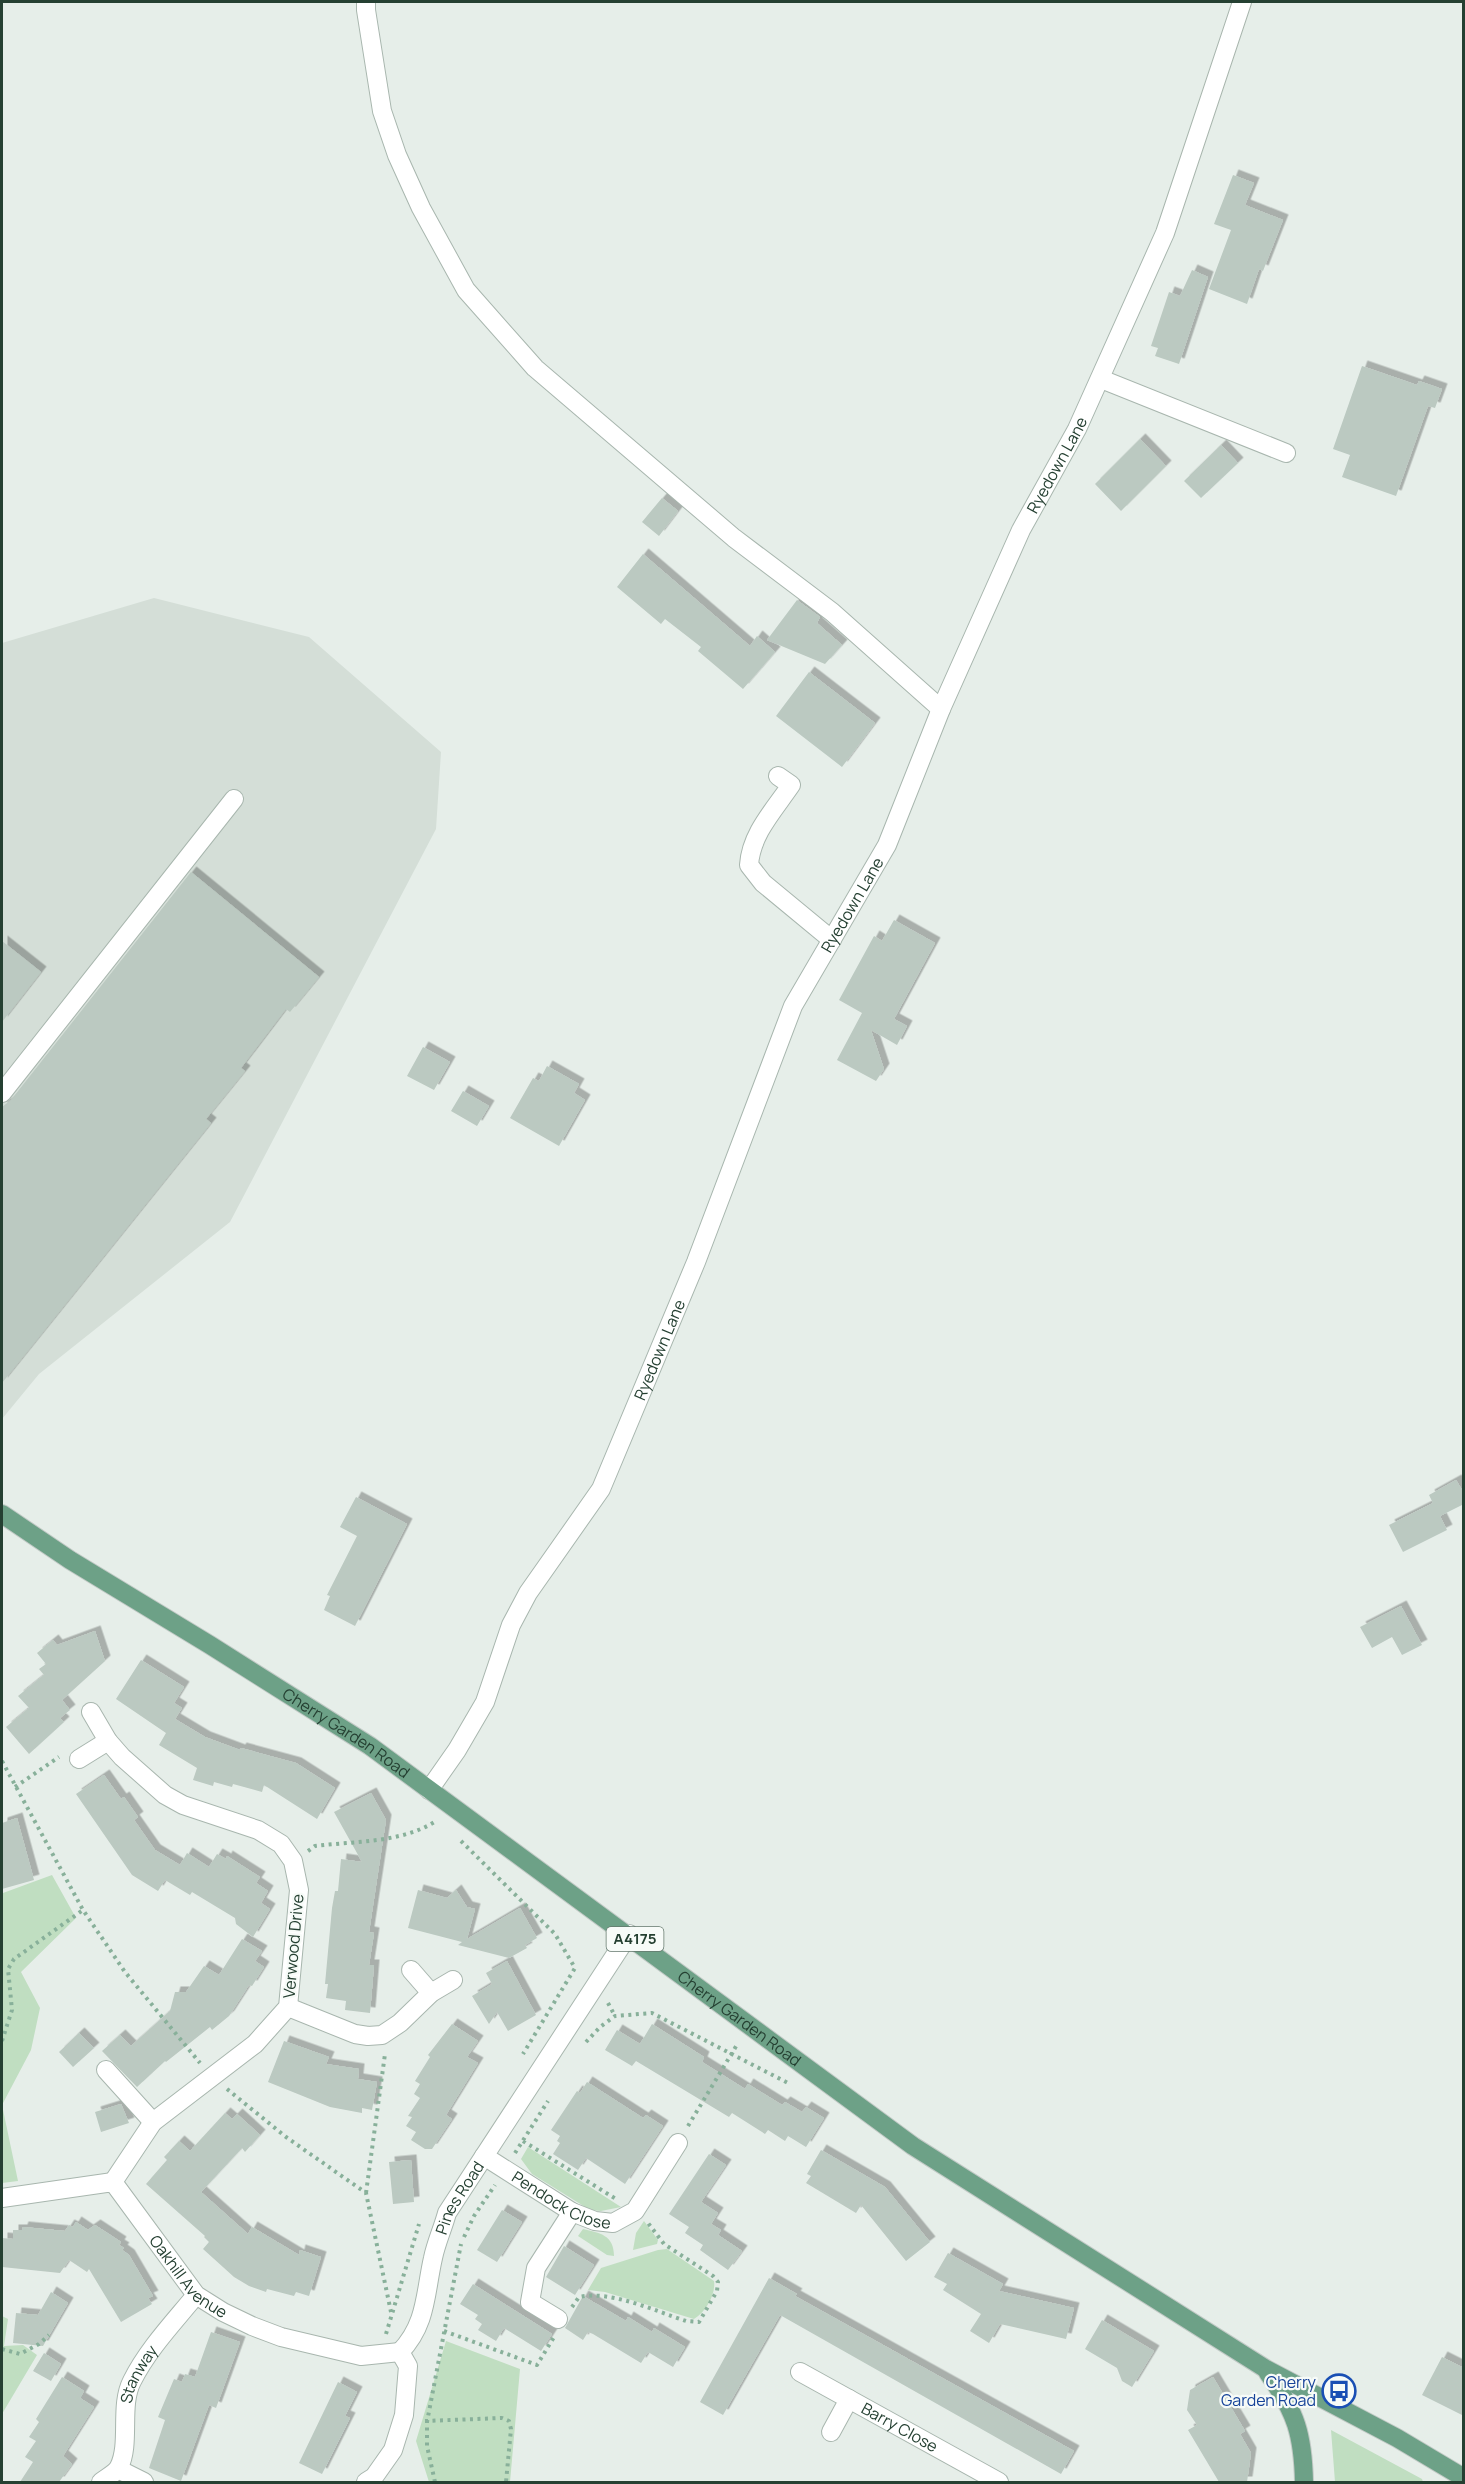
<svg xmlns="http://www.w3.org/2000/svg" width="1465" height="2484" viewBox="0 0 1465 2484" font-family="Manrope,sans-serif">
  <defs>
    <filter id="shadow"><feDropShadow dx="5.5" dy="-5.5" stdDeviation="0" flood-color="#0004"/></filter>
  </defs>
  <rect width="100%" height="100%" fill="#e6eee9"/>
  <path fill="#d4ded7" d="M154 598 309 637 441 752 436 829 230 1222 39 1374 2 1419V643Z"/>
  <path fill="#c0dec1" d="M52 1875 76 1918 21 1972 40 2008 31 2050 2 2105 18 2181 2 2183V1896L3 1893Z
    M528 2147 621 2207 601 2211 590 2210 532 2174 521 2159Z
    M644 2221 658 2240 657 2244 633 2250 636 2233Z
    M583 2229C600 2233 614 2235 614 2256L607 2255 578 2236Z
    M667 2249 714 2281C716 2294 706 2312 694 2319L605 2292 588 2290 601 2268 658 2250Z
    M2 2316 8 2319 4 2346 23 2345 37 2355 2 2414Z
    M446 2341 520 2369 510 2482H429L416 2441Z
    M1331 2430 1422 2479 1423 2482H1335Z"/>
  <path fill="#bbc9c1" filter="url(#shadow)" d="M1233 175 1254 183 1245 205 1283 220 1263 271 1259 269 1247 304 1209 289 1231 230 1214 224Z
    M1192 270 1208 277 1179 364 1155 356 1158 348 1151 346 1169 292 1180 296Z
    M1362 366 1417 385 1419 381 1442 389 1435 408 1428 406 1396 496 1342 477 1350 455 1333 449Z
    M1140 439 1166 466 1121 511 1095 484Z
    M1221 445 1238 463 1201 498 1184 481Z
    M662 498 678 511 659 536 642 522Z
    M643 554 750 646 757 636 775 652 743 689 698 651 701 647 665 619 661 624 617 587Z
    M797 600 820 617 817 623 842 645 825 664 767 640Z
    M809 672 875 723 842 767 776 716Z
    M191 872 319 977 290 1012 286 1009 241 1068 245 1071 206 1119 211 1123 2 1383V1107L11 1100Z
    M894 920 935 943 894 1019 907 1026 897 1045 871 1030 884 1069 876 1081 837 1060 862 1013 839 1000 874 936 882 941Z
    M2 941 41 972 2 1022Z
    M423 1047 450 1062 434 1090 407 1076Z
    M547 1066 579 1084 574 1093 585 1100 559 1146 510 1118 533 1078 539 1081Z
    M463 1091 489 1106 477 1126 451 1111Z
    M1456 1480 1464 1493V1504L1440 1516 1447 1530 1403 1552 1389 1525 1433 1503 1436 1509 1429 1495Z
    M356 1497 407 1524 355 1626 324 1610 330 1596 327 1595 357 1536 340 1527Z
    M1401 1606 1422 1645 1402 1655 1392 1637 1372 1648 1360 1627Z
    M95 1631 105 1661 62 1700 70 1710 60 1718 64 1722 29 1754 6 1727 29 1708 18 1696 44 1675 39 1669 46 1664 37 1653 53 1640 57 1645Z
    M141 1660 184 1687 174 1703 182 1708 175 1719 205 1737 240 1750 241 1748 296 1763 335 1788 317 1819 264 1785 262 1792 233 1784 232 1787 214 1782 213 1786 193 1780 197 1768 159 1745 166 1733 116 1699Z
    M104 1775 121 1799 124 1797 138 1817 134 1820 155 1850 180 1865 187 1853 209 1867 217 1854 226 1859 227 1856 260 1877 256 1883 268 1891 261 1903 270 1909 253 1937 236 1924 235 1918 192 1892 190 1895 165 1880 158 1891 132 1875 76 1794Z
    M371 1793 386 1820 369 1932 374 1933 369 1965H374L370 2013 345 2010 346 2001 326 1998 328 1984H325L332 1908 335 1891H338L341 1859 362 1862 334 1812Z
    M17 1818 34 1880 2 1889V1823Z
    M418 1890 447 1898 456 1890 467 1907 475 1909 467 1939 520 1908 537 1938 525 1945 527 1948 509 1958 458 1945 462 1942 408 1928Z
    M242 1939 262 1951 255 1961 264 1967 252 1986 249 1985 229 2016 212 2030 210 2027 166 2062 165 2061 137 2087 102 2051 120 2035 131 2046 170 2011 175 1992H186L204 1966 219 1975Z
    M507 1961 536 2015 508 2031 497 2012 489 2024 472 1996 492 1984 486 1973Z
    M452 2024 478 2041 467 2057 478 2063 446 2115 452 2119 432 2149H425L411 2140 416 2132 406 2126 412 2117 408 2116 420 2098 414 2094 420 2084 415 2081 430 2057 428 2055Z
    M652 2024 704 2057 702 2062 745 2089 748 2084 782 2105 785 2102 802 2112 806 2107 824 2118 806 2147 788 2136 785 2141 768 2130 765 2134 732 2113 729 2117 636 2061 632 2066 605 2050 617 2030 640 2044Z
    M79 2033 94 2048 73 2067 59 2052Z
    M284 2041 329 2057 326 2064 359 2069 358 2079 377 2082 372 2110 362 2108V2113L330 2107 268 2082Z
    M587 2082 643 2118 646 2115 663 2126 625 2184 586 2158 578 2170 553 2154 560 2143 557 2141 560 2136 551 2130 577 2091 580 2093Z
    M121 2104 129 2123 101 2132 95 2112Z
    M225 2113 232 2119 237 2114 260 2135 245 2152 242 2148 201 2192 248 2234 252 2227 299 2255 300 2250 321 2257 309 2296 296 2292 294 2296 267 2289 266 2292 249 2286 234 2277 203 2249 209 2242 204 2237 205 2236 146 2184 167 2160 164 2157 179 2141 190 2151Z
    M821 2150 885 2187 930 2242 906 2261 861 2205 856 2213 806 2183 811 2176 807 2174Z
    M709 2154 726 2165 701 2202 718 2213 711 2224 721 2230 718 2235 742 2251 728 2270 700 2250 703 2245 685 2233 689 2227 669 2214Z
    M411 2160 414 2202 393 2204 389 2162Z
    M502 2210 522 2222 497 2262 477 2250Z
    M76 2222 88 2230 95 2225 121 2242 119 2245 124 2248 122 2250 129 2255 153 2296 148 2298 152 2304 121 2322 89 2269 87 2272 69 2260 60 2273 2 2267V2238L13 2239V2230H22L23 2227 65 2231 69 2225 73 2227Z
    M564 2246 594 2265 575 2295 546 2277Z
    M948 2253 1003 2284 999 2291 1074 2308 1066 2339 1000 2324 989 2343 970 2331 981 2314 943 2290 947 2284 934 2277Z
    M769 2278 797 2294 795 2296 1074 2451 1061 2474 780 2315 723 2415 700 2402Z
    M473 2284 552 2334 541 2351 504 2328 496 2341 478 2330 482 2324 475 2319 478 2315 460 2304Z
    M51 2292 68 2303 43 2346 13 2343 16 2313 38 2315Z
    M583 2296 626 2321 628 2317 652 2332 654 2328 685 2347 673 2367 648 2352 641 2363 593 2334 588 2332 583 2340 565 2328Z
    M1102 2320 1154 2351 1132 2387 1122 2381 1117 2368 1085 2349Z
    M211 2332 240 2342 216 2408 209 2405 181 2481 149 2468 165 2420 158 2417 174 2379 182 2382 185 2374 195 2377Z
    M44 2353 61 2364 51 2381 33 2371Z
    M1442 2357 1464 2368V2416L1422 2395Z
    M62 2377 84 2391 80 2398 94 2407 63 2456 72 2464 59 2482H20L33 2462 25 2457 36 2441 29 2437 39 2422 36 2419Z
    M1213 2377 1245 2431 1240 2434 1251 2453 1247 2482H1219L1188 2430 1197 2425 1187 2410 1190 2390Z
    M338 2382 357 2392 345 2416 350 2418 322 2474 299 2463Z"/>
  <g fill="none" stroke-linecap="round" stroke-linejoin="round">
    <g stroke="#a8b6ae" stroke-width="20">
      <g id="minor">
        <path d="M366 2V10L382 111 397 155 421 208 466 290 535 368 734 538 832 612 941 709"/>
        <path d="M1101 379 1286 453"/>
        <path d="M778 776 791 785C774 810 751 834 749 865L763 883 832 940"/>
        <path d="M2 1093 234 799"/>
        <path d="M91 1712 108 1741 122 1757 165 1795 183 1805 258 1830 281 1844 293 1861 299 1890 288 2007 255 2044 153 2122 113 2182"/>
        <path d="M79 1759 108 1741"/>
        <path id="s1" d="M429 1790 457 1750 485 1702 511 1625 528 1593 601 1489 696 1262 793 1006 887 845 941 709 1021 530 1077 429 1165 233 1242 2"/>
        <path d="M411 1970 431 1993"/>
        <path d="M288 2007 355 2034 368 2036 382 2035 400 2023 431 1993 453 1980"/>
        <path d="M106 2070 153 2122"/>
        <path id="s2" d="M484 2156 572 2212 595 2221 613 2223 635 2211 678 2143"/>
        <path id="s3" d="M2 2198 113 2182 196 2295 223 2312 252 2326 281 2337 361 2356 400 2352"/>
        <path d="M558 2319 530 2302 536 2268 572 2212"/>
        <path id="s4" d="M800 2372 999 2482"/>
        <path d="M831 2432 849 2399"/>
        <path d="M118 2469 144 2482"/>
        <path id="s5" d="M101 2482C106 2478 116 2473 119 2467 131 2443 119 2406 132 2381 148 2349 174 2322 196 2295"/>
        <path id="s6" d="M366 2482 374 2477 393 2450 404 2415 408 2366 400 2352C427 2324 425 2293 433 2258 436 2243 443 2228 447 2213L629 1934"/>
      </g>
    </g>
    <g stroke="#c2cac6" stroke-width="20">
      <g id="major">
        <path id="s7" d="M2 1514 70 1560 210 1645 370 1746 913 2146 1266 2369 1397 2438 1464 2478"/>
        <path d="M1268 2373C1296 2412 1303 2435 1304 2482"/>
      </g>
    </g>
    <path stroke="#88b09a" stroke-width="4" stroke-dasharray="3 4.5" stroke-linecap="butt" d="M2 1761 83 1910 125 1972 200 2063
      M15 1787 59 1757
      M461 1841 555 1934 575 1968 523 2054
      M308 1851 315 1846C355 1841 402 1843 436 1821
      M608 2003 615 2016
      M2 2041 12 2010 8 1969 14 1959 83 1910
      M586 2042 600 2027 615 2016 652 2013 788 2083
      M227 2089 286 2137 366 2193 391 2312
      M688 2126 738 2043
      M523 2141 616 2199
      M515 2153 548 2101
      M366 2193 385 2054
      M464 2237 474 2216 495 2185
      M572 2307 579 2297C611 2290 655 2311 686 2321L699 2322 717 2291 718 2282 713 2276 664 2244 648 2223
      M444 2331 537 2365 554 2337
      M386 2334 419 2224
      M2 2349 20 2354 39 2344 49 2335
      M425 2421 502 2418 509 2421 511 2429 506 2482
      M435 2482 427 2446V2422L461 2244"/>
    <use href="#minor" stroke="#fff" stroke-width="18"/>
    <use href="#major" stroke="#6da187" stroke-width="18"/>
  </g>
  <defs>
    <g id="bus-ring" transform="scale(1.725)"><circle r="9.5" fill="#f7fbf8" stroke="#1a4fb4" stroke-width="1.5"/><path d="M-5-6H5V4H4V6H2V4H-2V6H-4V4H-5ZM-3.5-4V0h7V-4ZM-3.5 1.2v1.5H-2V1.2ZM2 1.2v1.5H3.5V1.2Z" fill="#1a4fb4"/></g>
  </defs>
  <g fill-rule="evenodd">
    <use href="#bus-ring" x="1339" y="2391"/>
  </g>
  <g text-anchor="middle" stroke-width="4.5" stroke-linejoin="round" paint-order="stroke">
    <rect fill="#f7fbf8" stroke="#64786d" stroke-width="1.5" x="606.5" y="1927" width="57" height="24" rx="4.5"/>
    <g font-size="15" font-weight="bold" fill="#254032">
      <text x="635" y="1944">A4175</text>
    </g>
    <g font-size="16" fill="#254032" stroke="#f7fbf8">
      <text dy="6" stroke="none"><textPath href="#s1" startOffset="1472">Ryedown Lane</textPath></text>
      <text dy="6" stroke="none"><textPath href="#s1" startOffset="986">Ryedown Lane</textPath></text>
      <text dy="6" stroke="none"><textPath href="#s1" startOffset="500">Ryedown Lane</textPath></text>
      <text dy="6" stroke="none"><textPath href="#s7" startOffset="408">Cherry Garden Road</textPath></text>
      <text transform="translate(293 1946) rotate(-85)" y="6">Verwood Drive</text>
      <text dy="6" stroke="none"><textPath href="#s7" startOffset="894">Cherry Garden Road</textPath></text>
      <text dy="6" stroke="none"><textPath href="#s2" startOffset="90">Pendock Close</textPath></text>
      <text dy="6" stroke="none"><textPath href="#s6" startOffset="312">Pines Road</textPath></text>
      <text dy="6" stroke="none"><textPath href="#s3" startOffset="234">Oakhill Avenue</textPath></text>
      <text dy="6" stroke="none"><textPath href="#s5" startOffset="120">Stanway</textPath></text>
      <text dy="6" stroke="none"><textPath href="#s4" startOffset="114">Barry Close</textPath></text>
    </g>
    <g font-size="16" fill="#164399" stroke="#f7fbf8" text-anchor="end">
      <text x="1316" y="2388">Cherry<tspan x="1316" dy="18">Garden Road</tspan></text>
    </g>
  </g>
  <rect width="1465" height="2484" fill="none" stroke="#254032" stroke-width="6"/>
</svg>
